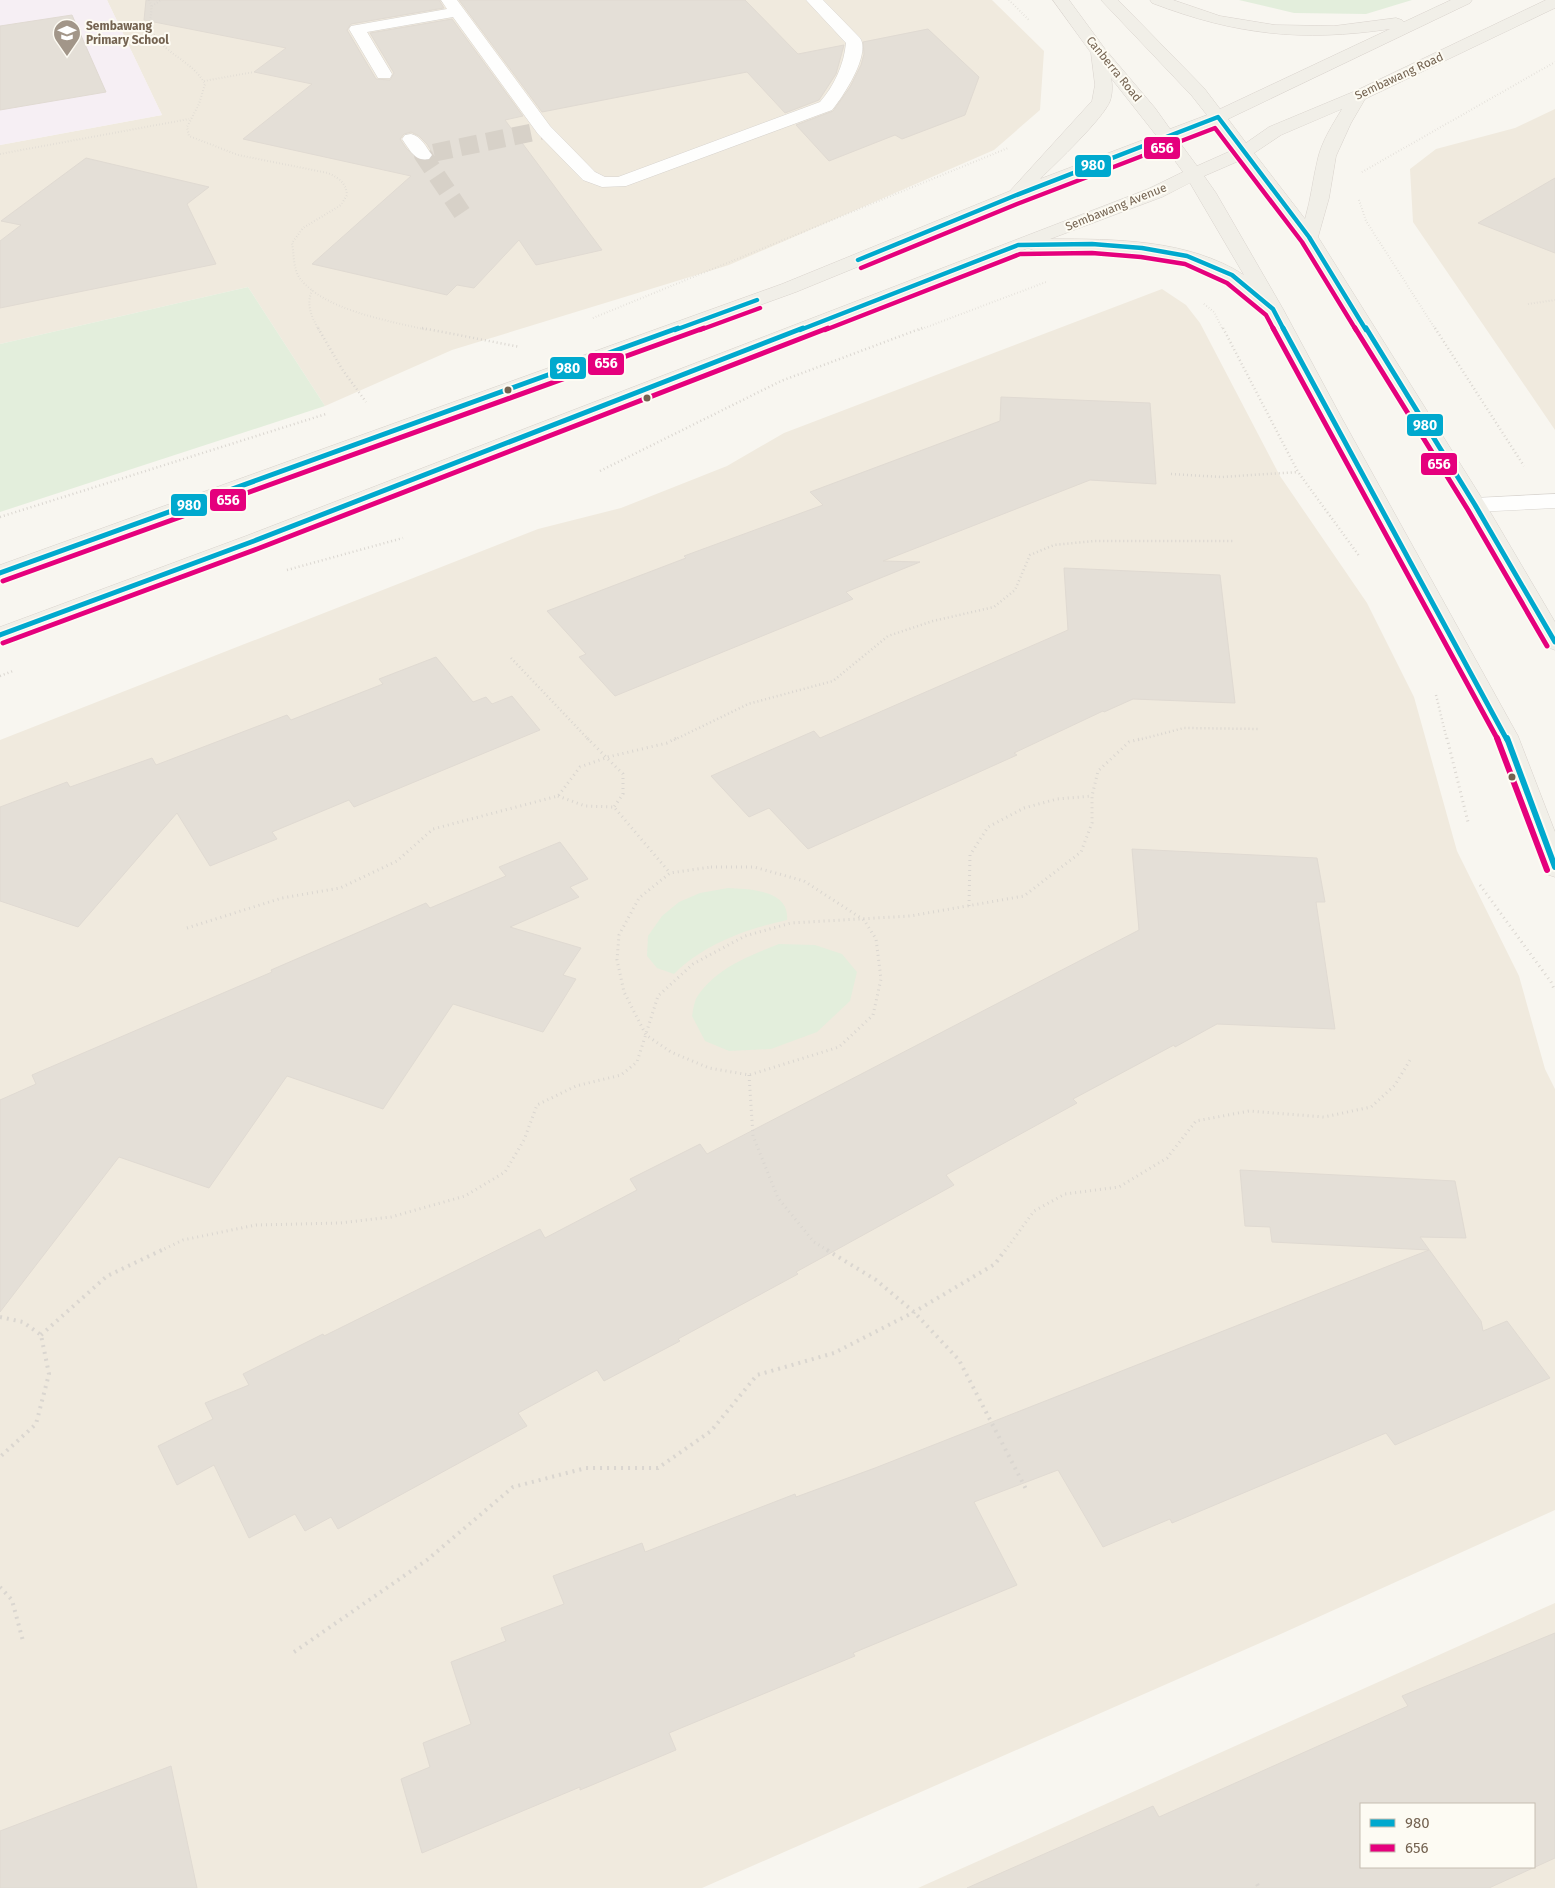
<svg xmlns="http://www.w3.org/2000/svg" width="1555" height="1888" viewBox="0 0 1555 1888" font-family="'Fira Sans',sans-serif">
  <rect width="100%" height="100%" fill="#f8f6f0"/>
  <path fill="#f0eade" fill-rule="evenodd" d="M107 0H992L1044 51 1040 110 994 150 729 265 452 350 325 406 248 287 0 344V145L162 115Z
    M1555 109V430L1413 222 1410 169 1436 149 1515 128Z
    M1162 289 1186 305 1200 323 1280 476 1367 603 1414 697 1457 851 1519 976 1545 1069 1555 1089V1510L1283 1633 702 1888H0V740L538 529 621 508 727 466 784 433Z
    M1555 1603V1888H918ZM1361 1804H1534V1867H1361Z"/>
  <path fill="#f6eff4" d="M0 0H107L162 115 0 145Z"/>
  <path fill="#e3eedc" d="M1239 0H1412L1366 14 1294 13Z
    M248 287 325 406 0 512V344Z
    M728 888C750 889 790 890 787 920 746 929 704 944 674 974L657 968 647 956 648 936 662 916 679 902 700 893Z
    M779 944 815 945 842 954 857 972 850 1001 817 1032 771 1049 729 1051 705 1041 692 1016C693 1011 694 1002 697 997 716 968 749 956 779 944Z"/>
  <path fill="#e4dfd7" stroke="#e0dad2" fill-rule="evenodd" d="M146 0H439L444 8 351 24 347 30 376 79 390 80 394 73 370 33 452 19 523 116 505 120 602 250 536 265 519 240 474 288 457 285 447 295 312 264 411 176 243 139 312 84 254 72 286 48 144 20ZM411 132 419 136 427 144 434 155 430 160H419L406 148 400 139 404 134Z
    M459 0H745L798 54 844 45 836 74 819 100 785 113 747 72 542 112Z
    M72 15 106 92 0 110V26Z
    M928 29 979 77 965 115 902 139 895 135 829 161 796 125 833 111 850 87 861 65 864 54 863 42Z
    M86 158 209 187 187 204 216 264 0 308V241L21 225 1 221Z
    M1555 178V253L1478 223Z
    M1001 397 1150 403 1156 484 1090 480 883 561 920 562 846 592 853 599 615 696 579 657 586 654 547 611 686 558 684 556 823 505 810 492 1000 421Z
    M1064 568 1220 575 1235 703 1133 699 1104 712 1103 711 1014 753 1017 755 808 849 769 808 749 817 711 776 814 731 820 738 1068 630Z
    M436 657 473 702 486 697 492 704 512 696 540 730 354 807 349 800 272 832 277 839 210 866 177 813 78 927 0 901V807L67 782 70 787 152 758 156 765 287 715 291 720 383 684 379 679Z
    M560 842 588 879 570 887 579 897 510 927 581 948 563 975 576 979 543 1032 453 1004 383 1109 287 1076 209 1188 119 1157 0 1312V1100L36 1084 32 1075 272 972 271 970 426 903 430 908 506 876 499 867Z
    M1132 849 1317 858 1325 902H1316L1335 1029 1217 1024 1175 1047 1174 1045 1073 1099 1077 1103 946 1175 954 1185 796 1272 798 1274 678 1339 680 1341 604 1381 597 1370 518 1413 527 1426 338 1529 331 1517 305 1531 295 1514 249 1538 214 1465 177 1485 158 1446 213 1419 205 1403 249 1385 243 1374 323 1334 324 1336 540 1229 545 1238 637 1190 630 1179 700 1144 707 1154 1139 930Z
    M1240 1170 1455 1181 1466 1238 1420 1237 1481 1321 1483 1331 1507 1321 1550 1378 1395 1445 1386 1433 1172 1523 1170 1519 1103 1547 1058 1470 974 1502 1017 1585 853 1653 855 1656 669 1733 676 1750 580 1790V1787L422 1853 401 1779 430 1767 423 1743 471 1724 451 1662 506 1641 501 1628 564 1604 553 1576 642 1543 645 1552 795 1494 796 1497 875 1468 1429 1250 1272 1242 1270 1227 1245 1226Z
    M1555 1633V1858L1489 1888H967L1153 1806 1159 1817 1408 1706 1402 1696ZM1361 1804H1534V1867H1361Z
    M171 1766 197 1888H0V1831Z"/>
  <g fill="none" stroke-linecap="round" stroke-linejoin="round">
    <path stroke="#d7d1c8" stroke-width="18" stroke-dasharray="18 9" stroke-linecap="butt" d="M462 213 423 155 544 130"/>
    <g stroke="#d7d3ce" stroke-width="1">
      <path id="minor" d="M441 0H457L550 126 595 172 605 177H618L820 102C834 86 844 65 846 43L806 0H823L860 38C871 54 843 97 832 110L626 186 602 187 583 180 538 134 453 17 367 32 392 74 390 78H378L349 29 351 26 447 9Z
        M411 134C421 136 426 147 432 155L429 159C415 162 410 150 402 139L405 135Z
        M1555 494V508L1475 512 1467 510 1464 505 1467 500 1475 498Z"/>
    </g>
    <g stroke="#d9d3cd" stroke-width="1">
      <path id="major" d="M1053 0H1069L1105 49 1155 108 1170 129 1207 115 1192 96 1101 0H1118L1204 88 1220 109 1390 29C1302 42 1236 35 1152 3L1150 0H1173L1220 16 1275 25 1334 26 1396 18 1402 20 1404 22 1451 0H1472L1470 3 1228 119 1246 143 1269 127 1353 92 1546 0H1555V8L1365 99 1351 123 1336 156 1329 198 1318 237 1486 505 1555 622V650L1547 647 1543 642 1464 505 1301 239 1241 160 1204 176 1216 193 1283 309 1340 415 1518 736 1555 832V877L1546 874 1542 867 1494 736 1318 415 1261 305C1248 303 1240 290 1230 283 1221 277 1209 272 1199 268 1147 249 1091 251 1036 251L1028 248 262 546 0 643V627L246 536 1148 189 1183 172 1163 144 1021 200 796 292 0 580V565L782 284 1010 191 1092 101 1095 85 1091 53ZM1111 78 1156 135 1040 179C1056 163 1103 119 1110 101 1112 95 1113 86 1111 78ZM1342 109C1333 124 1322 141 1318 158 1313 178 1311 199 1305 219L1254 153 1281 135ZM1214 125 1233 150 1197 166 1177 139ZM1190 183 1244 275C1188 239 1114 239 1050 239L1162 197Z"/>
    </g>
    <path stroke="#dad6d0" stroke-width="2" stroke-dasharray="0.5 2.5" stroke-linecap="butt" d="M149 0C156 13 144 22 155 36 169 56 193 62 205 84L199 104 187 127 189 136 238 155 328 173C339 178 346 183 347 195L341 205 303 228 292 243C294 253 293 268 299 277 322 310 390 321 427 330
      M1009 0 1030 21
      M152 6 161 0
      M204 81 254 72
      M0 154 189 119
      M1362 172 1555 62
      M1359 200 1366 221 1436 330
      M312 290C306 305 311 316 319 330
      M1204 304 1214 312 1223 330
      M1528 304 1555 300
      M593 318 1008 148
      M919 330 1046 282"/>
    <path stroke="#dad6d0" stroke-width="2.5" stroke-dasharray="1 3" stroke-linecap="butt" d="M318 328 342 369 366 402
      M422 328 520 347
      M1223 328 1298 472 1360 557
      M1435 328 1524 466
      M600 471 781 381 922 328
      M1171 474 1222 477 1298 472
      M0 517 326 414
      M287 570 403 538
      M511 658 589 740
      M0 676 13 671
      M1436 695 1447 740
      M674 740 748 704 833 681 888 636 933 621 994 607 1015 590 1030 555 1054 545 1094 541H1235
      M1138 740 1184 728 1260 729"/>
    <path stroke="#dad6d0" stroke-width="3" stroke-dasharray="1 4" stroke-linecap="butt" d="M587 738 623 774V794L614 807
      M1447 738 1468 822
      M558 796 585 806 614 807 670 873
      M711 867H754L804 881 864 920 876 939 881 979 873 1015 839 1047 749 1075 709 1068 671 1052 646 1035 624 992 617 960 619 935 639 898 670 873Z
      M1480 885 1551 982 1555 991
      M969 906 970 855 988 827 1024 808 1057 799 1092 796
      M187 928 282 898 340 888 397 861 433 829 558 796 580 767 608 757 667 743 676 738
      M749 1075 753 1136 778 1198 814 1242 829 1251
      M160 1251 183 1240 256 1225 340 1223 391 1217 465 1196 505 1172 524 1140 537 1105 576 1086 621 1075 637 1062 658 996 693 964 745 936 791 923 910 916 1024 896 1081 852 1092 823V796L1098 771 1129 742 1143 738
      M1005 1251 1034 1211 1065 1194 1119 1187 1167 1158 1196 1121 1249 1111 1324 1117 1371 1107 1395 1085 1410 1060"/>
    <path stroke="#dad6d0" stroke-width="4" stroke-dasharray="2 5" stroke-linecap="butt" d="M827 1250 876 1280 914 1312 959 1360 1027 1491
      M0 1317 23 1322 41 1335 49 1374 36 1424 0 1457
      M41 1335 107 1276 162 1250
      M0 1587 12 1600 23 1641
      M294 1652 427 1560 513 1487 586 1468H658L711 1431 757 1375 834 1353 914 1312 995 1264 1005 1250
      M1257 1884 1259 1888"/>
    <use href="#minor" fill="#fefefd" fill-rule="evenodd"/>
    <use href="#major" fill="#f1efe8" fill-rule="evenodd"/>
    <g stroke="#fdfbf3" stroke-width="7">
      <path id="bus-1-far2" d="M858 260 1014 196 1218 117 1309 237 1366 330
        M675 330 757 300
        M800 330 1018 245 1092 244 1142 248 1187 256 1232 275 1273 309 1284 330"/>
    </g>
    <g stroke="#fdfbf3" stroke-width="8">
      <path id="bus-1-far1" d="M1283 328 1507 740
        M1366 328 1475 505 1555 642
        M0 573 678 328
        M0 635 254 541 803 328"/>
    </g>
    <g stroke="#fdfbf3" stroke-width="10">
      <path id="bus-1" d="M1507 738 1555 867"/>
    </g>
    <g stroke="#fdfbf3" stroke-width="7">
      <path id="bus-2-far2" d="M861 268 1017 204 1215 128 1302 242 1356 330
        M700 330 760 308
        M825 330 1020 254 1092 253 1141 257 1185 264 1227 283 1266 315 1274 330"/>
    </g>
    <g stroke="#fdfbf3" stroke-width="8">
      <path id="bus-2-far1" d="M1273 328 1498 740
        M1355 328 1468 510 1547 646
        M3 581 704 328
        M3 643 257 549 828 328"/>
    </g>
    <g stroke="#fdfbf3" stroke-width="10">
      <path id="bus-2" d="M1497 738 1547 870"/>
    </g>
    <use href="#bus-1-far2" stroke="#00a9ce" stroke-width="4.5"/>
    <use href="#bus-1-far1" stroke="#00a9ce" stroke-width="5"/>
    <use href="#bus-1" stroke="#00a9ce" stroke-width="6"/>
    <use href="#bus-2-far2" stroke="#e5007d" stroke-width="4.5"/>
    <use href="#bus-2-far1" stroke="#e5007d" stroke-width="5"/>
    <use href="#bus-2" stroke="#e5007d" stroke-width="6"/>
  </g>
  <defs>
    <g id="school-pin" transform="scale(1.4375)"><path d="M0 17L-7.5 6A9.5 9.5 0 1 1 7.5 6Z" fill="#a29689" stroke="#fdfbf3"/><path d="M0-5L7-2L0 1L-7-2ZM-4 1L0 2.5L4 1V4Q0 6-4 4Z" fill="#fff"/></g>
  </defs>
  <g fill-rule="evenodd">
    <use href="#school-pin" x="67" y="33"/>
  </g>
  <g fill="#746351" stroke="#fdfbf3" stroke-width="2">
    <circle cx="508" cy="390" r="4.5"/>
    <circle cx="647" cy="398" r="4.5"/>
    <circle cx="1512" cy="777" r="4.5"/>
  </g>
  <g text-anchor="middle" stroke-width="4" stroke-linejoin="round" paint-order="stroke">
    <g font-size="12" font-weight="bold" fill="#746351" stroke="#fdfbf3" text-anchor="start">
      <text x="86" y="30">Sembawang<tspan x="86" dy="14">Primary School</tspan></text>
    </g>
    <g font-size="12" fill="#746351" stroke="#fdfbf3">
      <text transform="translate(1114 69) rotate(51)" y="4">Canberra Road</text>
      <text transform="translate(1399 76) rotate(-25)" y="4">Sembawang Road</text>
      <text transform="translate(1116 207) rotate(-22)" y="4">Sembawang Avenue</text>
    </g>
  </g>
  <g stroke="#fdfbf3" stroke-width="2">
    <rect x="1143" y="136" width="38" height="24" rx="5" fill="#e5007d"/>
    <rect x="1074" y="154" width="38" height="24" rx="5" fill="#00a9ce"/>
    <rect x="587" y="352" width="38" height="24" rx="5" fill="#e5007d"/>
    <rect x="549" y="356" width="38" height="24" rx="5" fill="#00a9ce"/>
    <rect x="1406" y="413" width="38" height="24" rx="5" fill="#00a9ce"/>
    <rect x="1420" y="452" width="38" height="24" rx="5" fill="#e5007d"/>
    <rect x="209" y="488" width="38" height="24" rx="5" fill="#e5007d"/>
    <rect x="170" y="493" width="38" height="24" rx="5" fill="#00a9ce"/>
  </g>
  <g font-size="14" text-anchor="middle" font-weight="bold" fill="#fff">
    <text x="1162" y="153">656</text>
    <text x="1093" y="170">980</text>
    <text x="606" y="368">656</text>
    <text x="568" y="373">980</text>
    <text x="1425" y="430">980</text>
    <text x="1439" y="469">656</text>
    <text x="228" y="505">656</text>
    <text x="189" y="510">980</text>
  </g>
  <rect x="1360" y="1803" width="175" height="65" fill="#fdfbf3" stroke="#c6beb2"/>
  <rect x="1370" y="1819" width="25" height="8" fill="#00a9ce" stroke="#c6beb2"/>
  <text x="1405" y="1828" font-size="15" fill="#746351">980</text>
  <rect x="1370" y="1844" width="25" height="8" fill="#e5007d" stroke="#c6beb2"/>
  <text x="1405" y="1853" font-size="15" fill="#746351">656</text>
</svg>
